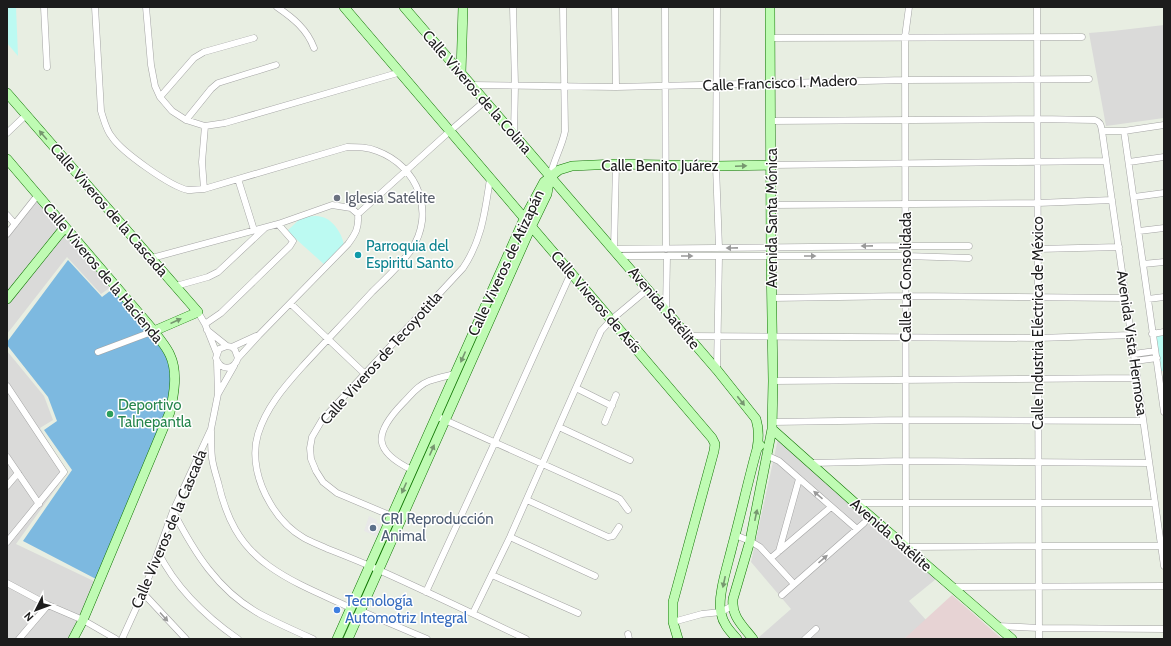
<svg xmlns="http://www.w3.org/2000/svg" width="1171" height="646" viewBox="0 0 1171 646" font-family="Cabin,sans-serif">
  <rect width="100%" height="100%" fill="#e8eee2"/>
  <path fill="#dadad9" d="M1164 25V118L1106 126 1089 33 1113 31Z
    M38 199 111 287 101 294 67 257 7 334V234Z
    M7 351 44 396 53 420 40 428 67 473 16 544 102 585 72 639H7Z
    M778 439 881 532 936 579 909 601 926 620 904 639H760L759 637 791 609 751 562Z"/>
  <path fill="#e7d3d4" d="M952 595 1002 639H904Z"/>
  <path fill="#bcfaf2" d="M7 7H16L18 56 7 43Z
    M302 217C308 217 316 215 322 217 333 219 344 236 344 247L326 266 287 231Z
    M1164 334V371H1161L1155 335Z"/>
  <path fill="#7db9e0" d="M68 260 102 297 114 288 169 355 172 382 168 408 96 579 23 541 72 470 44 430 57 421 48 397 7 345V342Z"/>
  <path fill="#e8e8e8" d="M369 516 377 520V523L383 525 378 537 364 531Z"/>
  <g fill="none" stroke-linecap="round" stroke-linejoin="round">
    <g stroke="#a3a3a3" stroke-width="7">
      <path id="street" d="M44 7 47 67
        M95 7 101 111C104 120 106 130 112 137 122 152 171 187 188 190 193 190 199 189 204 189L347 147C358 147 368 147 377 151 418 166 436 213 411 250 400 266 385 279 372 292 349 317 325 342 302 367 284 387 266 408 258 434 251 457 258 483 270 503 278 517 290 530 304 538 311 542 320 545 328 549 346 556 364 563 381 571 430 593 478 616 526 639
        M146 7 151 65 155 86 160 97 172 111 186 120 205 126 225 123 401 72
        M277 7C293 18 307 29 314 48
        M513 7 515 85 514 134
        M615 7 616 87
        M665 7 666 249
        M717 7 716 166 719 248
        M909 7 905 37 906 547 1039 546H1161
        M1037 7 1039 639
        M770 38 1082 37
        M471 85 616 87 905 80 1089 79
        M160 97 194 58 204 52 254 38
        M186 120 211 89 218 83 276 65
        M771 121 1038 119 1095 120C1101 122 1101 126 1102 131L1164 566
        M1102 131H1124L1164 125
        M1124 131 1164 412
        M7 133 26 115
        M1129 162 1164 157
        M616 164 614 249 906 246H969
        M772 165 1106 161
        M550 177C553 161 562 147 565 131L563 7
        M238 179 254 230
        M204 189 202 162 205 126
        M1134 197 1164 193
        M771 205 1038 203 1112 200
        M358 214 450 131 485 101
        M7 215 15 224
        M1139 231 1164 228
        M7 234 37 196
        M1038 249 1119 247
        M620 256H906L969 258
        M152 258 278 224 332 205 351 208 358 214
        M1143 264 1164 262
        M176 286 208 277 218 272 265 228
        M772 298 906 296 1126 298
        M1148 299 1164 297
        M291 304 365 374
        M666 310 667 256
        M198 312 205 324 217 354
        M205 324 221 313 290 246 293 241 278 224
        M207 330 227 346 232 347 235 350 238 358C234 371 220 371 216 358L219 349 227 346
        M1152 334 1164 332
        M688 336 1038 338 1131 335
        M232 347 256 336
        M98 352 154 331
        M1134 354 1155 351
        M238 358 259 335 348 244C356 233 359 228 358 214
        M1135 361 1157 358
        M717 370 719 256
        M773 381 1137 378
        M7 386 64 472 7 542
        M576 388 612 406
        M218 394 234 366
        M436 416 616 497 620 499 628 510
        M605 422 616 395
        M772 422 906 420 1143 421
        M559 427 630 460
        M211 431C211 440 211 449 212 458 213 466 216 475 218 482 226 517 239 545 269 566 294 584 323 595 351 608
        M768 456 779 461 857 529
        M7 457 39 504
        M810 463 906 461 1149 463
        M412 470C373 451 373 434 403 403 411 395 418 385 429 381 437 378 447 376 455 374
        M7 486 18 473
        M527 500 608 537 613 536 619 527
        M855 503H1155
        M173 511C194 552 218 591 260 614 277 623 295 631 313 639
        M394 517 337 493 323 482 316 471 311 459 310 448 312 437 322 420 463 268C482 240 485 211 490 179
        M735 535 750 541 760 547 794 584
        M510 537 595 576
        M779 551 799 479
        M158 552C176 588 205 616 238 639
        M771 558 831 507
        M492 575 578 613
        M7 583 48 605 83 620 116 639
        M951 587 1164 586
        M426 592 495 442 571 273
        M143 593 186 639
        M782 595 864 523
        M361 611 427 639
        M473 613 510 537 601 331 611 320 648 289
        M673 622 702 614 721 612 732 606
        M998 626 1039 628 1164 629
        M628 634 629 639
        M19 639 48 605
        M122 639 143 593 173 511 211 429 218 394 217 362
        M805 639 816 629"/>
    </g>
    <g stroke="#0f7502" stroke-width="10">
      <path id="secondary" d="M344 7 712 438 715 444 714 451 673 602V622L678 639
        M404 7 717 370 756 419C759 429 759 438 757 449
        M461 73 463 7
        M7 93 198 312 154 331
        M7 159 154 331C159 339 166 346 170 355 178 372 174 394 170 412L83 620 73 639
        M7 299 65 227
        M772 429 855 503 1012 639
        M337 639 524 219 544 182 559 170 572 166 616 164 716 166 772 165
        M348 639 531 227 547 194 550 177
        M737 639C730 631 723 624 721 613 717 597 728 564 732 547 741 514 748 481 757 449L760 445
        M753 639C743 626 731 616 733 599L750 541 772 429 773 381 771 256 770 7"/>
    </g>
    <use href="#street" stroke="#fff" stroke-width="6"/>
    <use href="#secondary" stroke="#bffbb3" stroke-width="9"/>
  </g>
  <defs><path id="oneway-solid" d="M-6-.8H1V-3.2L6.5 0L1 3.2V.8H-6Z"/></defs>
  <g fill="#76976f">
    <use href="#oneway-solid" transform="translate(43 135) rotate(-131)"/>
    <use href="#oneway-solid" transform="translate(741 166) rotate(-2)"/>
    <use href="#oneway-solid" transform="translate(176 321) rotate(-24)"/>
    <use href="#oneway-solid" transform="translate(463 357) rotate(114)"/>
    <use href="#oneway-solid" transform="translate(741 401) rotate(52)"/>
    <use href="#oneway-solid" transform="translate(432 450) rotate(-66)"/>
    <use href="#oneway-solid" transform="translate(404 488) rotate(114)"/>
    <use href="#oneway-solid" transform="translate(756 515) rotate(-78)"/>
    <use href="#oneway-solid" transform="translate(724 582) rotate(102)"/>
  </g>
  <g fill="#999">
    <use href="#oneway-solid" transform="translate(867 246) rotate(179)"/>
    <use href="#oneway-solid" transform="translate(732 248) rotate(179)"/>
    <use href="#oneway-solid" transform="translate(687 256)"/>
    <use href="#oneway-solid" transform="translate(810 256)"/>
    <use href="#oneway-solid" transform="translate(818 495) rotate(-139)"/>
    <use href="#oneway-solid" transform="translate(823 559) rotate(-41)"/>
    <use href="#oneway-solid" transform="translate(164 617) rotate(48)"/>
  </g>
  <circle fill="#6b7280" stroke="#fff" stroke-width="1.5" cx="337" cy="198" r="4"/>
  <circle fill="#0f9aa8" stroke="#fff" stroke-width="1.5" cx="358" cy="255" r="4"/>
  <circle fill="#2e9e5b" stroke="#fff" stroke-width="1.5" cx="110" cy="414" r="4"/>
  <circle fill="#5c6f8a" stroke="#fff" stroke-width="1.5" cx="373" cy="528" r="4"/>
  <circle fill="#3f7fe0" stroke="#fff" stroke-width="1.5" cx="337" cy="610" r="4"/>
  <g text-anchor="middle" stroke-width="3" stroke-linejoin="round" paint-order="stroke">
    <g font-size="15" fill="#1c1c1c" stroke="#fff">
      <text transform="translate(780 83) rotate(-2)" y="5">Calle Francisco I. Madero</text>
      <text transform="translate(477 92) rotate(49)" y="5">Calle Viveros de la Colina</text>
      <text x="660" y="171">Calle Benito Juárez</text>
      <text transform="translate(109 210) rotate(49)" y="5">Calle Viveros de la Cascada</text>
      <text transform="translate(772 218) rotate(-90)" y="5">Avenida Santa Mónica</text>
      <text transform="translate(506 263) rotate(-65)" y="5">Calle Viveros de Atizapán</text>
      <text transform="translate(103 273) rotate(50)" y="5">Calle Viveros de la Hacienda</text>
      <text transform="translate(906 277) rotate(-90)" y="5">Calle La Consolidada</text>
      <text transform="translate(596 302) rotate(49)" y="5">Calle Viveros de Asís</text>
      <text transform="translate(664 308) rotate(50)" y="5">Avenida Satélite</text>
      <text transform="translate(1038 323) rotate(-90)" y="5">Calle Industria Eléctrica de México</text>
      <text transform="translate(1132 343) rotate(82)" y="5">Avenida Vista Hermosa</text>
      <text transform="translate(381 358) rotate(-48)" y="5">Calle Viveros de Tecoyotitla</text>
      <text transform="translate(169 529) rotate(-67)" y="5">Calle Viveros de la Cascada</text>
      <text transform="translate(891 535) rotate(41)" y="5">Avenida Satélite</text>
    </g>
    <g font-size="15" fill="#5b616d" stroke="#fff" text-anchor="start">
      <text x="345" y="203">Iglesia Satélite</text>
    </g>
    <g font-size="15" fill="#0d838f" stroke="#fff" text-anchor="start">
      <text x="366" y="251">Parroquia del<tspan x="366" dy="17">Espiritu Santo</tspan></text>
    </g>
    <g font-size="15" fill="#27864d" stroke="#fff" text-anchor="start">
      <text x="118" y="410">Deportivo<tspan x="118" dy="17">Talnepantla</tspan></text>
    </g>
    <g font-size="15" fill="#4e5e75" stroke="#fff" text-anchor="start">
      <text x="381" y="524">CRI Reproducción<tspan x="381" dy="17">Animal</tspan></text>
    </g>
    <g font-size="15" fill="#366cbe" stroke="#fff" text-anchor="start">
      <text x="345" y="606">Tecnología<tspan x="345" dy="17">Automotriz Integral</tspan></text>
    </g>
  </g>
  <rect width="1171" height="646" fill="none" stroke="#1c1c1c" stroke-width="16"/>
  <g transform="translate(36 610) rotate(228)" stroke="#ffffff" stroke-width="3" paint-order="stroke">
  <path d="M0-3L7 15L0 10L-7 15Z" fill="#1c1c1c"/>
  <text y="-6" font-size="11" font-weight="bold" text-anchor="middle" fill="#1c1c1c">N</text>
  </g>
</svg>
